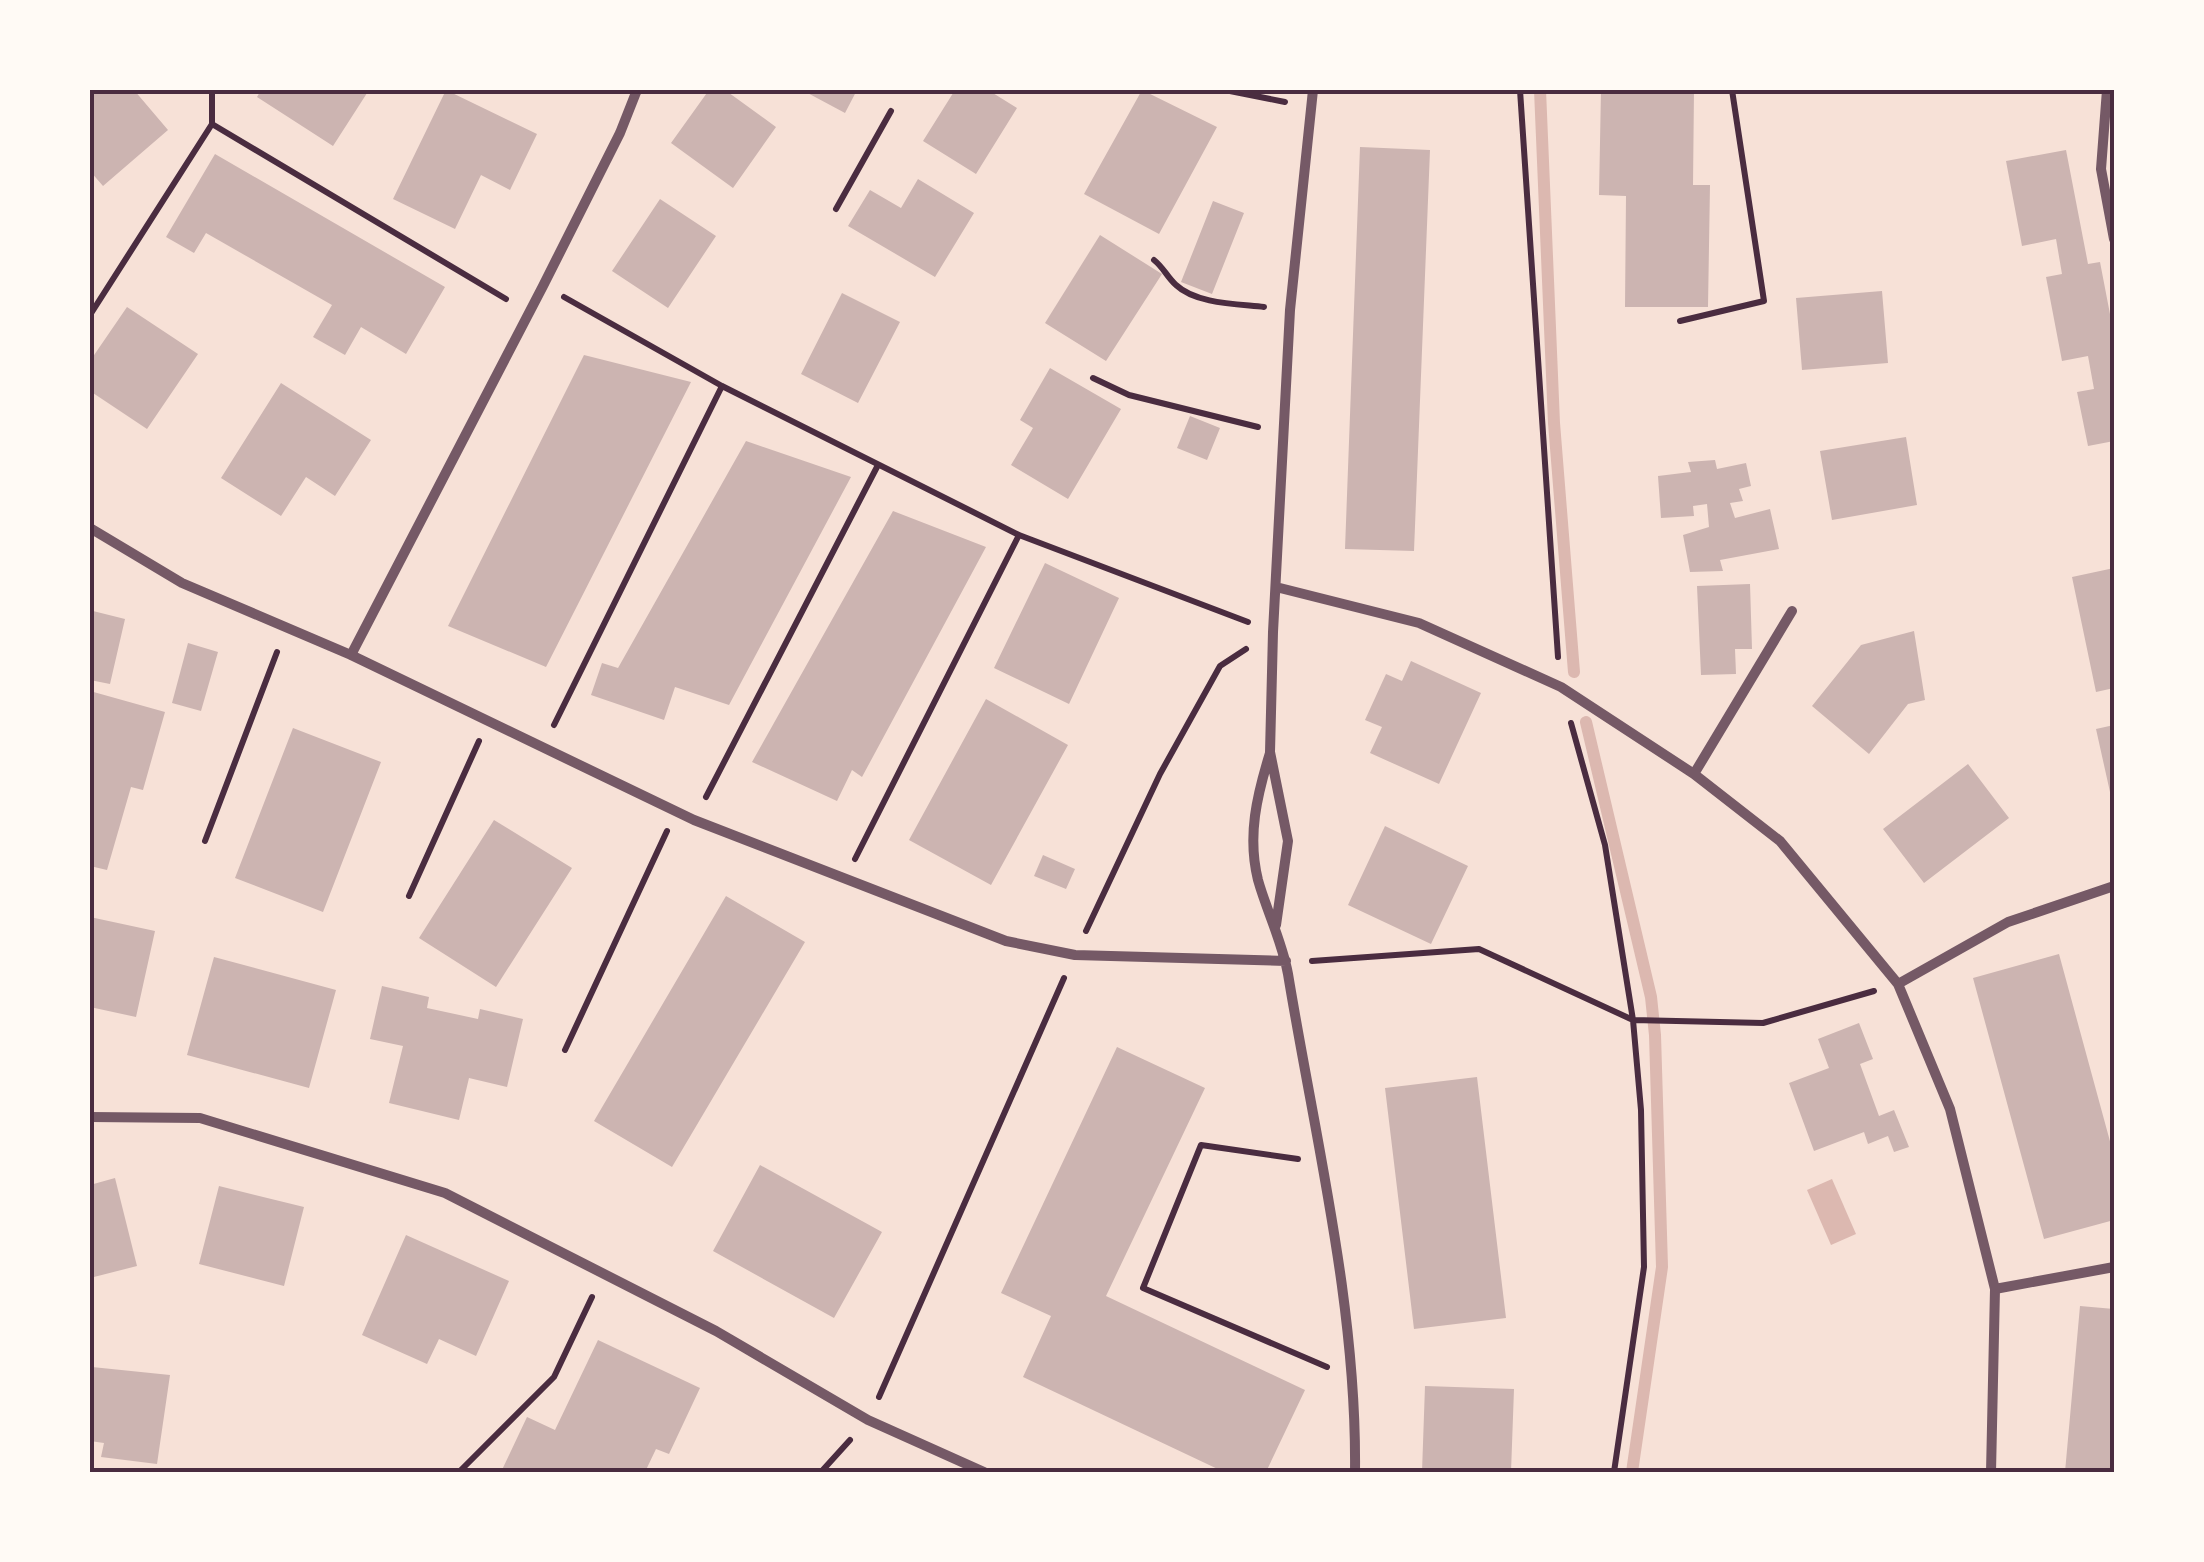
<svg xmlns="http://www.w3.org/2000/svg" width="2204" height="1562" viewBox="0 0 2204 1562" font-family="Signika,sans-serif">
  <rect width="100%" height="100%" fill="#f7e1d7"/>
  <path fill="#dcb8b0" d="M1832 1179 1856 1234 1831 1245 1807 1190Z"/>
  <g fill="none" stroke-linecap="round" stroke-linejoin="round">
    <path stroke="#dcb8b0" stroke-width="12" d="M1540 90 1554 423 1574 672
      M1586 722 1651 997 1655 1035 1662 1267 1632 1472"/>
  </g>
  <path fill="#ccb4b1" d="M90 90H134L168 130 103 186 90 171Z
    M261 90H369L333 146 257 97Z
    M446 90 537 134 510 190 481 175 455 229 393 199Z
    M709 90H725L776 127 733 188 671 143Z
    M802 90H857L845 113Z
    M955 90H988L1017 108 976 174 923 141Z
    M1142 90 1217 127 1159 234 1084 194Z
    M1601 90H1694L1693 185H1710L1708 307H1625L1626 196 1599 195Z
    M1360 147 1430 150 1414 551 1345 549Z
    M2066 150 2088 264 2100 262 2114 335V441L2088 446 2077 392 2094 389 2088 356 2062 361 2046 277 2062 274 2056 239 2022 246 2006 161Z
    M215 154 445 287 406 354 361 327 345 355 313 337 332 305 206 233 194 253 166 237Z
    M918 179 974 213 935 277 848 226 870 190 901 208Z
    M660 199 716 236 668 308 612 271Z
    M1213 201 1244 213 1212 294 1181 282Z
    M1100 235 1162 274 1106 361 1045 323Z
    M1882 291 1888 363 1802 370 1796 298Z
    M842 293 900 322 858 403 801 374Z
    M127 307 198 354 147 429 90 391V361Z
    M584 355 691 382 546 667 448 626Z
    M1050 368 1121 409 1068 499 1011 465 1033 428 1020 420Z
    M281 383 371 440 335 496 306 477 281 516 221 478Z
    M1190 416 1220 428 1207 460 1177 448Z
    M1906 437 1917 505 1832 520 1820 451Z
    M746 441 851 477 729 705 675 687 664 720 591 695 602 663 618 668Z
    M1715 460 1717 469 1746 463 1751 486 1739 489 1743 501 1730 503 1735 518 1770 509 1779 549 1720 560 1723 571 1690 572 1683 535 1709 527 1707 504 1693 506 1694 516 1661 518 1658 476 1691 472 1688 462Z
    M893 511 986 547 862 777 852 770 837 801 752 762Z
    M1045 563 1119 598 1069 704 994 668Z
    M2114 568V688L2096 692 2072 577Z
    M1750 584 1752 649H1735L1736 674 1701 675 1697 586Z
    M93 611 125 619 110 684 90 680Z
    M1914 631 1925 700 1908 704 1869 754 1812 706 1861 645Z
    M188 643 218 652 201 711 172 703Z
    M1411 661 1481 693 1439 784 1370 753 1382 727 1365 720 1386 674 1402 681Z
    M90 691 165 712 143 790 131 787 107 870 90 866Z
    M986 699 1068 745 991 885 909 840Z
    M2114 725V801H2112L2096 729Z
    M293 728 381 762 323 912 235 878Z
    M1968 764 2009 818 1924 883 1883 829Z
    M494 820 572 868 496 987 419 938Z
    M1385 826 1468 866 1431 944 1348 905Z
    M1043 855 1075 869 1066 889 1034 876Z
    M726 896 805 942 672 1167 594 1121Z
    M90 917 155 931 136 1017 90 1007Z
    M2059 954 2114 1156V1220L2044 1239 1973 978Z
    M214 957 336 990 309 1088 187 1055Z
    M382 986 429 997 427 1008 478 1019 480 1009 523 1019 507 1087 469 1078 459 1120 389 1103 403 1046 370 1039Z
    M1859 1023 1873 1059 1860 1064 1879 1116 1894 1110 1909 1147 1894 1152 1888 1136 1868 1144 1864 1132 1814 1151 1789 1083 1829 1068 1818 1039Z
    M1117 1047 1205 1088 1106 1296 1305 1390 1266 1472H1224L1023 1377 1051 1316 1001 1293Z
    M1477 1077 1506 1318 1414 1329 1385 1088Z
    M760 1165 882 1232 834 1318 713 1251Z
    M115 1178 137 1266 90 1278V1185Z
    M219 1186 304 1207 284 1286 199 1264Z
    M406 1235 509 1281 476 1356 439 1339 427 1364 362 1335Z
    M2080 1306 2114 1309V1472H2065Z
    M598 1340 700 1388 669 1454 656 1449 645 1472H501L527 1417 555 1430Z
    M92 1367 170 1375 157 1464 101 1457 104 1443 90 1441Z
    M1425 1386 1514 1389 1511 1472H1422Z"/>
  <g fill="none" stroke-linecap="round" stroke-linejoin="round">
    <path stroke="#4a2c40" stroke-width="6" d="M1225 90 1285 102
      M1520 90 1558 657
      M212 124 506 299
      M836 209 891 111
      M1154 260C1164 268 1167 277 1176 285 1196 304 1238 304 1264 307
      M564 297 722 386 1019 535
      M90 315 212 124V90
      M1680 321 1764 301 1732 90
      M1093 378 1129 395 1258 427
      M1571 723 1605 845 1633 1020 1641 1110 1644 1267 1614 1472
      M554 725 722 386
      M706 797 878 465
      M205 841 277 652
      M855 859 1019 535 1248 622
      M409 896 479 741
      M1086 931 1160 774 1220 666 1246 649
      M1312 961 1479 949 1633 1020 1763 1023 1874 991
      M565 1050 667 831
      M1298 1159 1201 1145 1143 1288 1327 1367
      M879 1397 1064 978
      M459 1472 554 1377 592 1297
      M821 1472 850 1440"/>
    <path stroke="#755966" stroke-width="10" d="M2107 90 2101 169 2114 239
      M90 528 182 583 351 655 694 820 1006 941 1075 955 1286 961
      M1276 587 1419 623 1561 687 1694 774 1780 841 1898 984 1950 1109 1995 1289 1991 1472
      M351 655 543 286 620 133 637 90
      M1270 753C1257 795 1247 836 1258 880 1267 912 1282 941 1288 974 1315 1138 1357 1306 1355 1472
      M1694 774 1792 611
      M1276 925 1288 841 1270 752 1273 632 1290 310 1313 90
      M1898 984 2008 922 2114 886
      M90 1117 200 1118 445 1193 716 1331 868 1420 984 1472
      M1995 1289 2114 1267"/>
  </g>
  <rect width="2204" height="1562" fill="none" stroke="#fffaf5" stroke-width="185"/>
  <rect x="92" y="92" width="2020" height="1378" fill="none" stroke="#4a2c40" stroke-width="4"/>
</svg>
